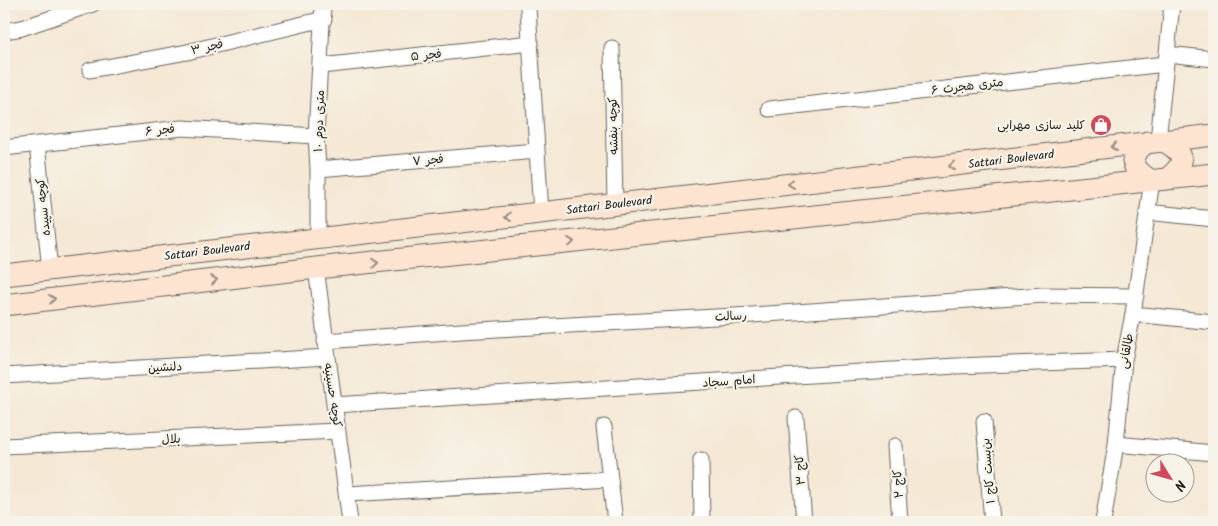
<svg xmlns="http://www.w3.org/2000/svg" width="1218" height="526" font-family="Kalam,'Playpen Sans Arabic',sans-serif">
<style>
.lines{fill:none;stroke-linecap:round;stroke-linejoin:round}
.minor-casing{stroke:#68635d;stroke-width:17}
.secondary-casing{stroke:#68635d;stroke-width:23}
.minor{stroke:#fff;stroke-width:15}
.secondary{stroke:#fde4d1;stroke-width:21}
.oneway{stroke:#988a80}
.labels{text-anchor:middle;stroke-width:4.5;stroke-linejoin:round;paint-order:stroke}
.street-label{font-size:12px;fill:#1c1c1c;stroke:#f7f3e8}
.poi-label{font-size:12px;fill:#1c1c1c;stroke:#f7f3e8;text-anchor:end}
</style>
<rect width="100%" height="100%" fill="#f7f3e8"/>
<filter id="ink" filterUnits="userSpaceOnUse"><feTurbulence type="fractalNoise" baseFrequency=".02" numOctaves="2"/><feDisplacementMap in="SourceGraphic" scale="10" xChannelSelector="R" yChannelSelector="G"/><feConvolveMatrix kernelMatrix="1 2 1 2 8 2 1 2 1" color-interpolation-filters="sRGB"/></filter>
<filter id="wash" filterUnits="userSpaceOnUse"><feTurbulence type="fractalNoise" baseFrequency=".0096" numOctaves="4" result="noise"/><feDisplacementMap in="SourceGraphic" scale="20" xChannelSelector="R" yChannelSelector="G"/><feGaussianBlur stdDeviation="1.12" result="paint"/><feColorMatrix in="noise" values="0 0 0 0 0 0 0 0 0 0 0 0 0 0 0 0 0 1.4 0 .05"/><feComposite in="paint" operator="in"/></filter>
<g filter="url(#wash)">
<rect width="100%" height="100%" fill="#f5e8d5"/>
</g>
<g filter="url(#ink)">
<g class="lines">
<g class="minor-casing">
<path id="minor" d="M528,8l13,205
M4,31l18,-3 71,-24
M612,48l3,157
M1167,54l47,5
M321,66l210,-23
M90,70l97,-18 137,-33
M769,109l396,-45
M1158,141l14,-137
M37,144l13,126
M4,148l178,-20 134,8
M318,169l219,-18
M1147,212l67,7
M318,238v-69l-2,-33 7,-132
M316,268l34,254
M1133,314l81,8
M325,341l136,-10 291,-16 291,-20 93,1
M4,376l323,-19
M334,405l622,-39 168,-6
M796,418l8,104
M984,421l8,101
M604,427l11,95
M1116,444l98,9
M4,446l334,-15
M895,446l5,76
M701,460l1,62
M347,494l263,-15
M1103,522l13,-78 8,-84 9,-46 19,-134"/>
</g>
<g class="secondary-casing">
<path id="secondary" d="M1161,140c23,11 28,22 7,38
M1147,142l-9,8 -5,11 3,9 14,10
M4,275l1210,-140
M4,305l294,-35 916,-96"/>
</g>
<use href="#minor" class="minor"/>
<use href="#secondary" class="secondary"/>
</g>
<defs><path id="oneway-chevron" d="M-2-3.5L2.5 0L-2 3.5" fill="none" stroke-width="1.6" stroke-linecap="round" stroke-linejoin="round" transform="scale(1.25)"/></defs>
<g class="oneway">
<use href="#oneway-chevron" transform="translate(1114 147) rotate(173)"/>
<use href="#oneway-chevron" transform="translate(952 166) rotate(173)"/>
<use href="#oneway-chevron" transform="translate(791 184) rotate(173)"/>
<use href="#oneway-chevron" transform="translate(508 217) rotate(173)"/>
<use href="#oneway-chevron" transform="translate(571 242) rotate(-6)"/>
<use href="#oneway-chevron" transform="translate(375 263) rotate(-6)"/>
<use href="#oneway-chevron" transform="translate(214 280) rotate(-7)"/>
<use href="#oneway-chevron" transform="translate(52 299) rotate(-7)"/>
</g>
</g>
<defs>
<g id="shop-disc" transform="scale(1.125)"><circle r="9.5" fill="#d1495b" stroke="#f7f3e8"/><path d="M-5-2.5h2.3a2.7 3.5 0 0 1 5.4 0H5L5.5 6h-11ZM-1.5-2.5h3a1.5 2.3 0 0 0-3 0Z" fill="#fff"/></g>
</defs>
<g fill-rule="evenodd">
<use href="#shop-disc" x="1101" y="125"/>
</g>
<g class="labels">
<g class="street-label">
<text transform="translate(207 47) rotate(-13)" y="4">فجر ۳</text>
<text transform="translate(426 55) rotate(-6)" y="4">فجر ۵</text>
<text transform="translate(967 86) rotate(-7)" y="4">۶ متری هجرت</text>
<text transform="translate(319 121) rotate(-88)" y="4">۱۰ متری دوم</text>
<text transform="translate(613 126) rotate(-91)" y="4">کوچه بنفشه</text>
<text transform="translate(160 130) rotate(-6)" y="4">فجر ۶</text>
<text transform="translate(1011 159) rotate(-7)" y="4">Sattari Boulevard</text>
<text transform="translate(428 160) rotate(-5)" y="4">فجر ۷</text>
<text transform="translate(609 205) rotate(-7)" y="4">Sattari Boulevard</text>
<text transform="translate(43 207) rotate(-96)" y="4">کوچه سپیده</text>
<text transform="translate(207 251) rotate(-7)" y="4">Sattari Boulevard</text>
<text transform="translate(731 316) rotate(-3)" y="4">رسالت</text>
<text transform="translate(1126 351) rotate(-80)" y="4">طالقانی</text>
<text transform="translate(165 367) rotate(-3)" y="4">دلنشین</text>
<text transform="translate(729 381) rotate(-4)" y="4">امام سجاد</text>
<text transform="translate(333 395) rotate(81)" y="4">کوچه حسینیه</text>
<text transform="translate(171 439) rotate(-3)" y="4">بلال</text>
<text transform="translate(800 470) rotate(-94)" y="4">کاج ۳</text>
<text transform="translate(988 471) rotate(-95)" y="4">بن‌بست کاج ۱</text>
<text transform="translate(898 484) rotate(-94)" y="4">کاج ۲</text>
</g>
<g class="poi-label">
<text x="1085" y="129">کلید سازی مهرابی</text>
</g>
</g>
<rect width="1218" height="526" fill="none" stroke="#f7f3e8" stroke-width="20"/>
<g transform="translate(1170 478) rotate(127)"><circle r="24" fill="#f7f3e8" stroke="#9f9d96"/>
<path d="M0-4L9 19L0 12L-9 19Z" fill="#d1495b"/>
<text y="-8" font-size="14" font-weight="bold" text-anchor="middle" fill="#1c1c1c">N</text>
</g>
</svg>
